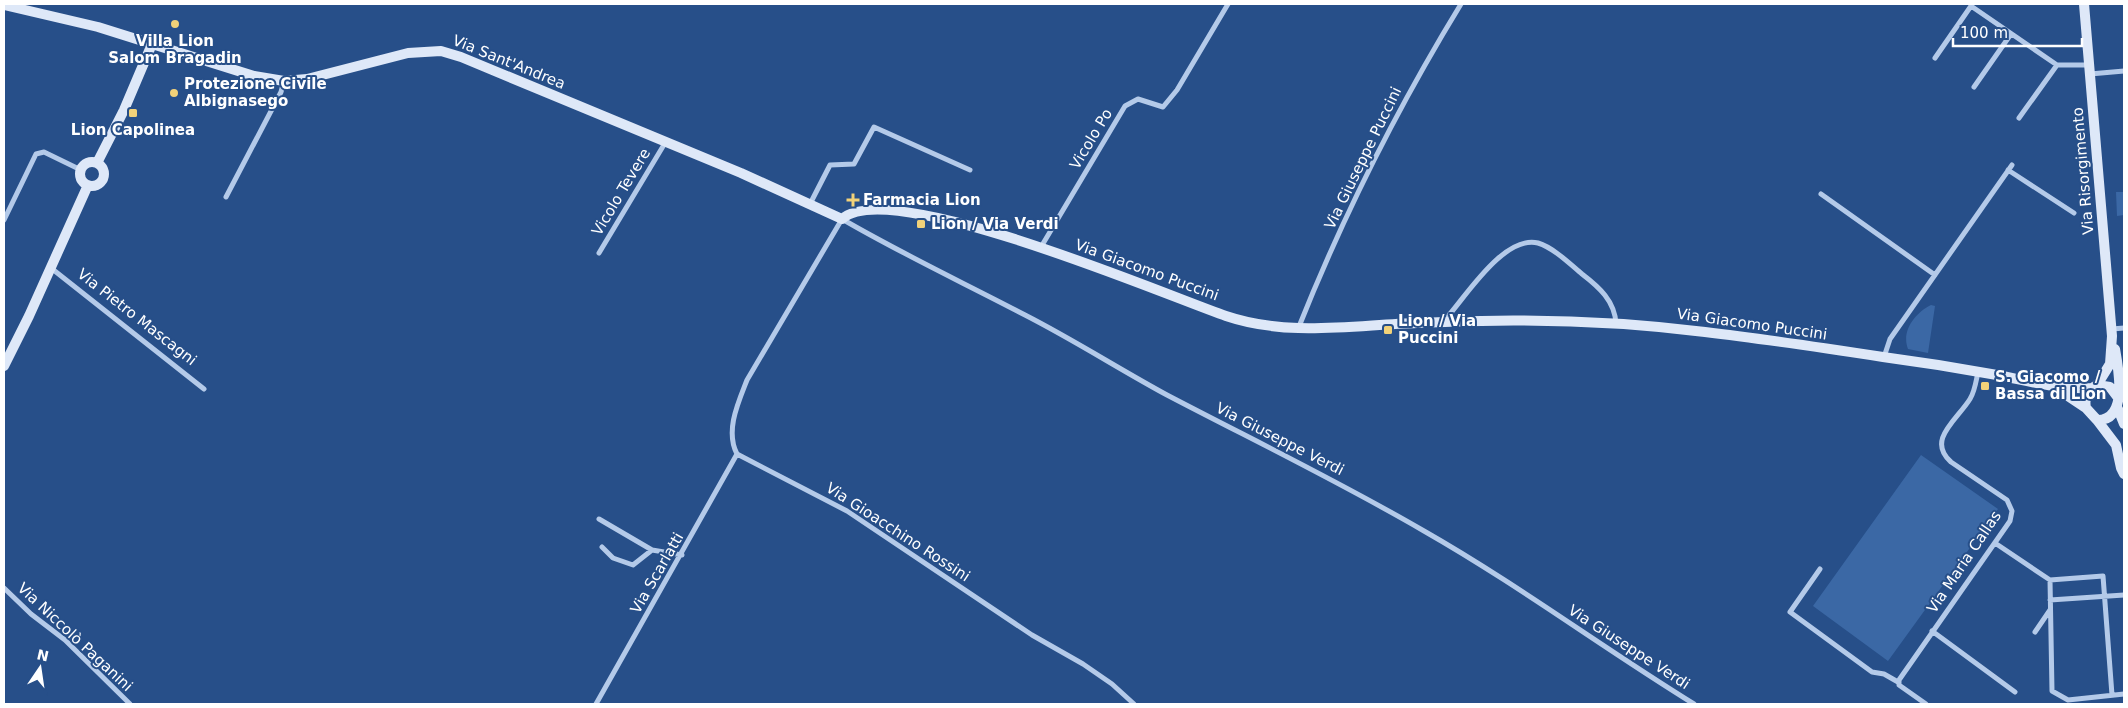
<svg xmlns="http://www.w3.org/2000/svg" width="2128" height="708" font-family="'DejaVu Sans',sans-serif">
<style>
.green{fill:#3b68a5}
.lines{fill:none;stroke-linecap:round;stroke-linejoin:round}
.street{stroke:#b4cae9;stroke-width:5}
.secondary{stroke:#dee8f8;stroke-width:10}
.poi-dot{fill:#f2d279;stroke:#274f89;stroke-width:2}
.labels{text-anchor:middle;stroke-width:4;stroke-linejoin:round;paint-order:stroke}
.poi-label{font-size:15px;font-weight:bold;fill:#fff;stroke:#274f89;text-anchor:start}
.street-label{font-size:15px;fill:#fff;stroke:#274f89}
</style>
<rect width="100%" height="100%" fill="#274f89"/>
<path class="green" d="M2116,192h8v23l-7,1z
M1931,305l4,1 -7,47 -20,-4c-7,-18 7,-36 23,-44z
M1921,455l77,54 -110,152 -75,-55z"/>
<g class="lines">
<path class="street" d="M1935,58l36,-52 86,59h32
M2090,74l34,-3
M1974,87l37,-53
M2019,118l38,-53
M2008,170l66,43
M1821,194l114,81
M226,197l55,-105 3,-11
M810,204l20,-39 24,-1 20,-37 96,43
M4,220l32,-66 8,-2 37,18
M1041,247l84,-141 13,-7 25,8 14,-17 51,-86
M599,253l66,-110
M51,268l153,121
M1447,321l2,-6c19,-22 56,-80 89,-72 16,5 32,21 44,31 17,13 33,27 34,50
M1298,329c45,-113 100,-222 163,-325
M2112,329l12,-1
M1884,357l6,-18 122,-174
M599,519l53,31 30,5
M1995,543l55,37 53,-4 9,119
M602,547l11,11 20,7 19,-15
M1820,569l-30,43 82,60 12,2 14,8
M2050,580l2,111 16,9 56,-6
M4,588l27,26 34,26 65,64
M2050,600l74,-5
M1932,631l83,61
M2035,632l15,-22
M596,704l141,-250
M1134,704l-22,-20 -29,-20 -51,-29 -185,-124 -110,-57c-12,-23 1,-51 10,-74l95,-161c60,35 122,64 183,96 49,25 94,54 142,80 86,45 173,87 257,136 93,53 179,117 270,173
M1926,704l-27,-19v-5l111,-159 2,-10 -5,-11 -56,-38c-25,-22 6,-42 19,-63 5,-8 6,-18 8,-27"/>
<path class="secondary" d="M2084,4l28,332 -2,28 -13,21
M4,5l94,22 156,49 30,5 23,-2 101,-26 33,-2 20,6 280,116 101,46c47,-43 323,76 384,97 62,21 127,9 191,7 96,-5 193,-3 288,9 60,7 119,16 178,25 38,5 76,11 114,18 32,6 62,15 95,13
M80 174a12 12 0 1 1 24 0a12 12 0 1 1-24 0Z
M97,163l27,-53 28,-66
M2115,349c4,22 13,72 -18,71l-11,-12c-2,-10 1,-18 11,-23l13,2 9,12
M4,366l25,-50 59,-131
M2056,388l30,20
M2118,409l6,15
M2097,420l19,25 5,23 3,6"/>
</g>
<g class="poi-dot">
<circle cx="175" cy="24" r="5"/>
<circle cx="174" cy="93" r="5"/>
<rect x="128" y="108" width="10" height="10" rx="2.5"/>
<path d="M850.5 192.5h5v5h5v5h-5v5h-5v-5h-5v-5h5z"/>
<rect x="916" y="219" width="10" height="10" rx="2.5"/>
<rect x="1383" y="325" width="10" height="10" rx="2.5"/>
<rect x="1980" y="381" width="10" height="10" rx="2.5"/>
</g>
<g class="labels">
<g class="poi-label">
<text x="175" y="46" text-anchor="middle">Villa Lion<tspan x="175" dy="17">Salom Bragadin</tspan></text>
<text x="184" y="89">Protezione Civile<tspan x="184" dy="17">Albignasego</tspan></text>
<text x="133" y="135" text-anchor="middle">Lion Capolinea</text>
<text x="863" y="205">Farmacia Lion</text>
<text x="931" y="229">Lion / Via Verdi</text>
<text x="1398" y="326">Lion / Via<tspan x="1398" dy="17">Puccini</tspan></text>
<text x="1995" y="382">S. Giacomo /<tspan x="1995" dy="17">Bassa di Lion</tspan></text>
</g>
<g class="street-label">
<text transform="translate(509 62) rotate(22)" y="5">Via Sant'Andrea</text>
<text transform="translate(1091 139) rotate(-59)" y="5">Vicolo Po</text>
<text transform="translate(1363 158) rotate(-64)" y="5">Via Giuseppe Puccini</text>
<text transform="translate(2083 171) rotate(-95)" y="5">Via Risorgimento</text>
<text transform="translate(621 192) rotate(-59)" y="5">Vicolo Tevere</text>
<text transform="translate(1147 270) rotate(20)" y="5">Via Giacomo Puccini</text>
<text transform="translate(137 317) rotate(38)" y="5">Via Pietro Mascagni</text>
<text transform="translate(1752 324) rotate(8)" y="5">Via Giacomo Puccini</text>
<text transform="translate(1280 439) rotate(27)" y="5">Via Giuseppe Verdi</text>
<text transform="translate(898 532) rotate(33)" y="5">Via Gioacchino Rossini</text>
<text transform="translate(1964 562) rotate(-56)" y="5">Via Maria Callas</text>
<text transform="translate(657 573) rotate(-60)" y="5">Via Scarlatti</text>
<text transform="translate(75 637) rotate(43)" y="5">Via Niccolò Paganini</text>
<text transform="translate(1629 647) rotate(33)" y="5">Via Giuseppe Verdi</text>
</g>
</g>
<rect width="2128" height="708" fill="none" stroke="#ffffff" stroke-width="10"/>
<g transform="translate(40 668) rotate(13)" stroke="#274f89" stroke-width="4" paint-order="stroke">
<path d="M0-4L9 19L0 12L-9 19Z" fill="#ffffff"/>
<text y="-8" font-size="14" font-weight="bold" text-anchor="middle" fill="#ffffff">N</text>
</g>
<path d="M1953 38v8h129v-8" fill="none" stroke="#ffffff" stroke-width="2.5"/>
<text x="1960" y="38" font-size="15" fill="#ffffff" stroke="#274f89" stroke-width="4" paint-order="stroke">100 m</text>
</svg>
